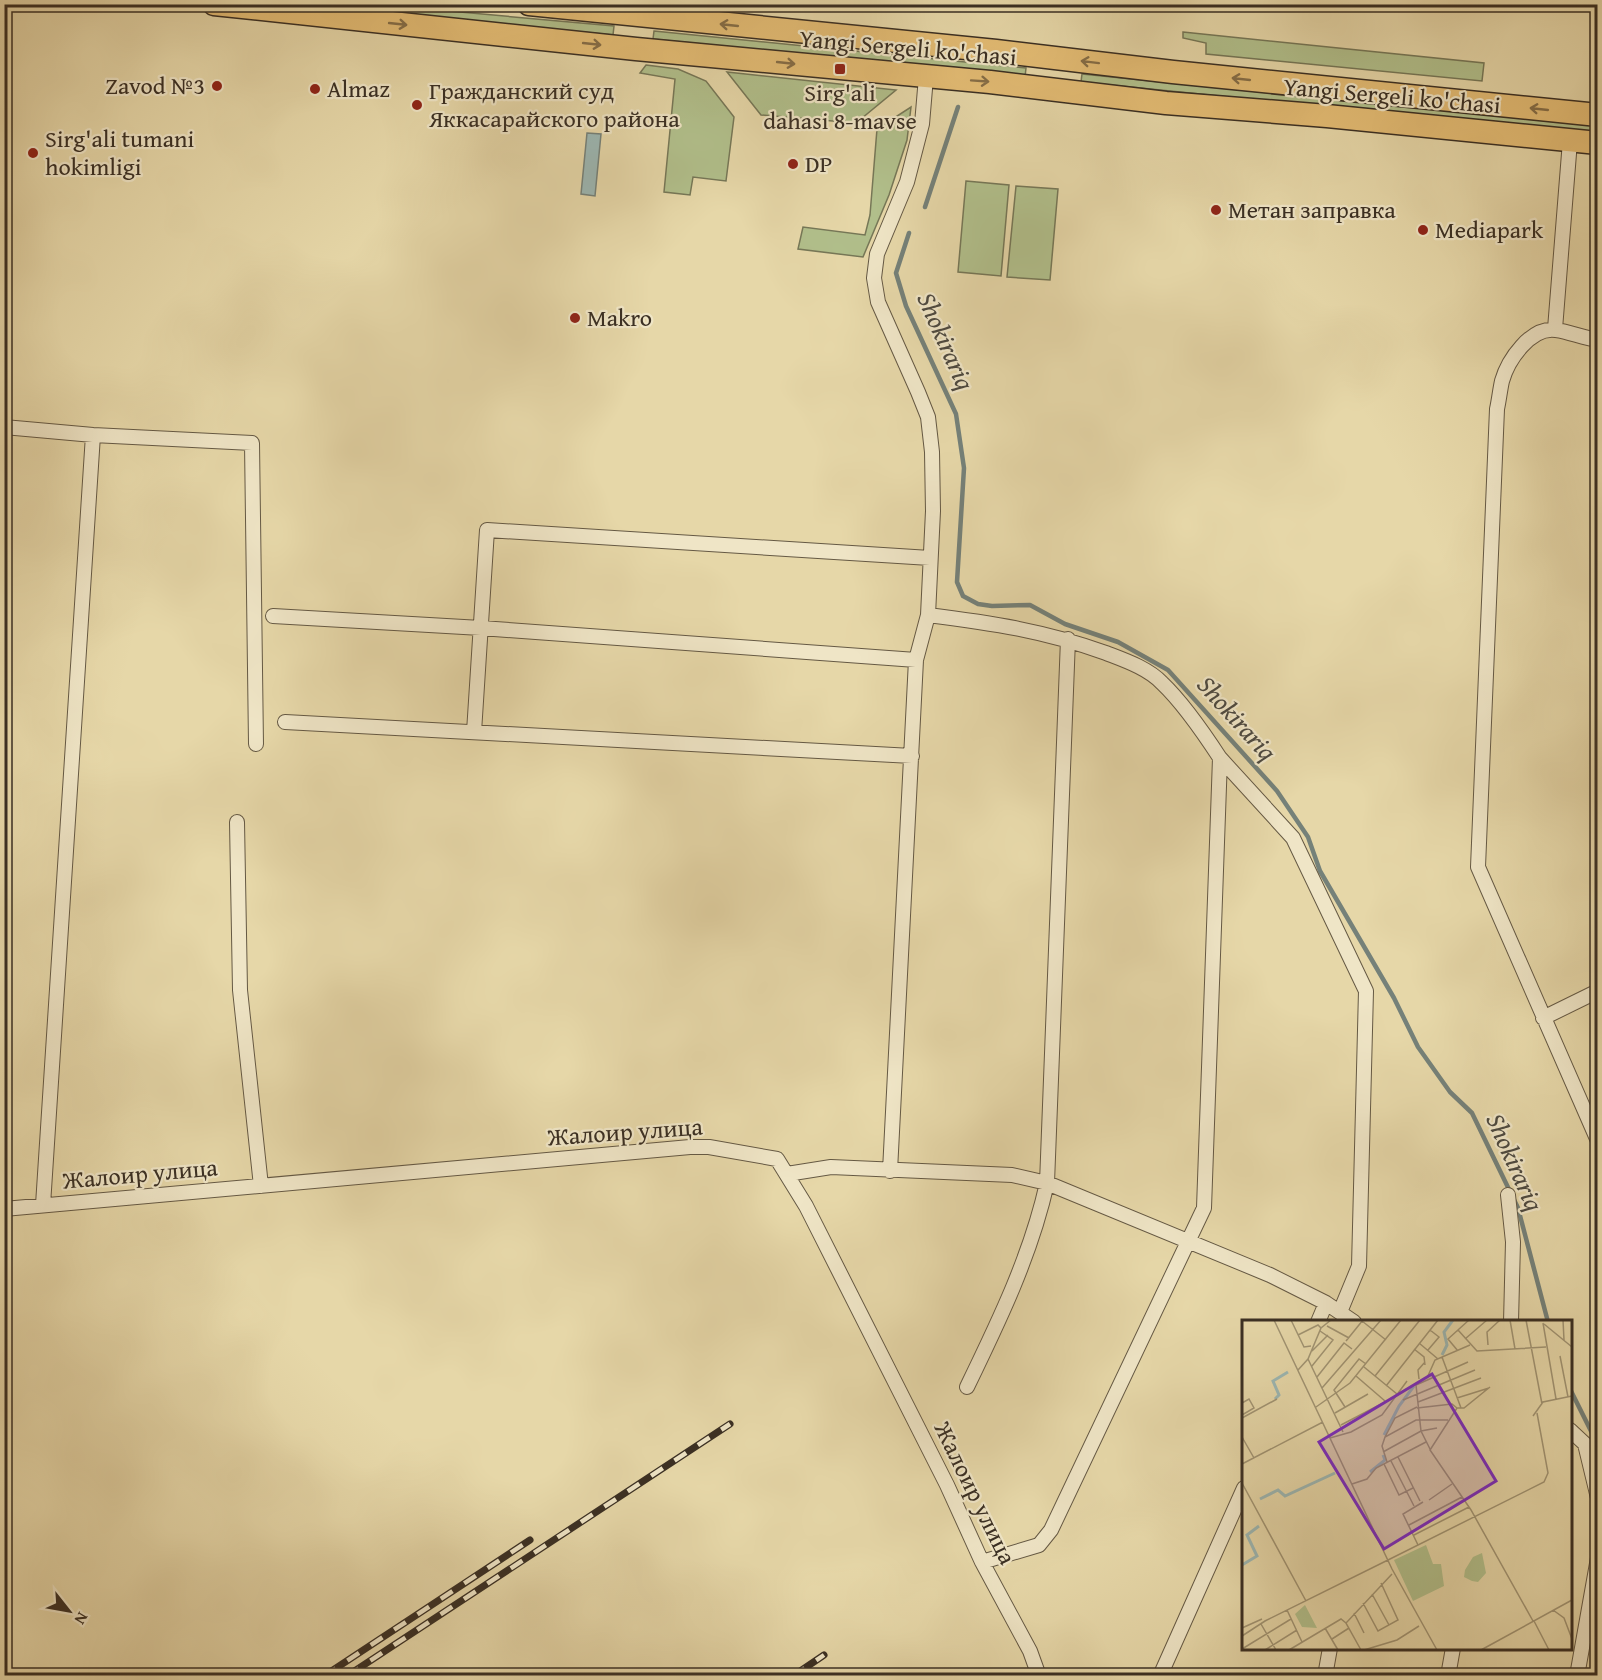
<svg xmlns="http://www.w3.org/2000/svg" width="1602" height="1680" font-family="'Gentium Book Plus',serif">
<style>
.green{fill:#b1bf8b;stroke:#767757;stroke-width:1.5}
.water{fill:#9cb7b3;stroke:#758179;stroke-width:1.5}
.lines{fill:none;stroke-linecap:round;stroke-linejoin:round}
.stream{stroke:#758179;stroke-width:4.5}
.street-casing{stroke:#655944;stroke-width:16}
.primary-casing{stroke:#3a2f23;stroke-width:25}
.street{stroke:#efe5c6;stroke-width:14}
.primary{stroke:#e3bc74;stroke-width:22}
.rail-casing{stroke:#3a2f23;stroke-width:7}
.rail{stroke:#efe5c6;stroke-width:4.5;stroke-dasharray:14;stroke-linecap:butt}
.oneway{stroke:#866e47}
.poi-dot{fill:#8f2418;stroke:#efe5c6;stroke-width:2}
.labels{text-anchor:middle;stroke-width:4.5;stroke-linejoin:round;paint-order:stroke}
.street-label{font-size:24px;fill:#3a2f23;stroke:#efe5c6}
.poi-label{font-size:24px;fill:#3a2f23;stroke:#efe5c6;text-anchor:start}
.water-label{font-size:26px;font-style:italic;fill:#4e4a40;stroke:#efe5c6}
.inset-river{fill:none;stroke:#9cb7b3;stroke-width:3}
.inset-road{fill:none;stroke:#a19473;stroke-width:1.5}
.view{fill:#7b2cbf;fill-opacity:0.15;stroke:#7b2cbf;stroke-width:3}
.inset-edge{fill:none;stroke:#3a2f23;stroke-width:3}
</style>
<rect width="100%" height="100%" fill="#e6d7a8"/>
<filter id="stains"><feTurbulence type="fractalNoise" baseFrequency=".00333" numOctaves="4"/><feColorMatrix values="0 0 0 0 .2 0 0 0 0 .09 0 0 0 0 .02 0 0 0 .5 -.17"/></filter>
<radialGradient id="worn" r=".72"><stop offset=".6" stop-color="#630" stop-opacity="0"/><stop offset="1" stop-color="#630" stop-opacity=".3"/></radialGradient>
<path class="green" d="M382,5l232,21 -1,9 -232,-23z
M654,31l372,37 -1,9 -372,-38z
M1183,32l301,31 -2,18 -276,-27v-11l-23,-5z
M646,65l32,4 28,12 28,36 -8,64 -33,-4 -3,18 -26,-3 11,-113 -35,-6z
M727,72l169,18 -40,33 -95,-8z
M1082,74l515,52v8l-516,-52z
M911,107l-4,33 -18,55 -26,62 -65,-8 5,-22 62,8 5,-20 7,-86z
M966,181l43,4 -8,91 -43,-4z
M1016,186l42,3 -8,91 -43,-3z"/>
<path class="water" d="M587,133l14,1 -6,62 -14,-2z"/>
<g class="lines">
<path class="stream" d="M925,207l33,-100
M909,233l-13,40 10,33 50,108 8,54 -7,114 6,14 15,8 14,2 38,-1 35,19 53,18 50,28 109,121 31,46 12,34 74,127 24,49 32,45 22,21 46,95 30,114
M1570,1389l28,56"/>
<g class="street-casing">
<path id="street" d="M1555,329l15,-188
M1598,340c-15,-2 -28,-8 -42,-10 -25,-4 -48,30 -54,51 -2,9 -3,19 -5,28l-19,458 120,274
M4,427l89,8 159,8 4,301
M928,615c64,8 117,16 178,38 18,7 42,15 56,30 20,19 43,52 58,75l-16,450 -153,322 -12,15 -57,17
M273,616l208,12 435,32
M285,722l627,34
M474,732l13,-202 443,28
M1220,758l73,80 73,153 -7,275 -19,46
M237,822l3,168 21,196
M1543,1018l55,-27
M890,1171l26,-511 12,-45 5,-104 -1,-59 -4,-35 -10,-25 -40,-90 -4,-24 3,-24 30,-72 15,-58 4,-47
M787,1174l44,-7 181,8 35,8 223,92 56,28 28,19
M1508,1195l5,47 -2,80
M43,1205l50,-770
M4,1209l686,-62h19l68,12 29,47 141,279 35,77 48,89 9,25
M1318,1322l8,-19
M967,1387c32,-66 64,-132 80,-204l21,-544
M1570,1430l15,14 13,54
M1160,1676l84,-188
M1325,1676l5,-28
M1448,1676l5,-28
M1577,1676l21,-118"/>
</g>
<g class="primary-casing">
<path id="primary" d="M214,4l422,45 354,33 176,21 161,13 271,27
M529,4l467,47 177,21 425,43"/>
</g>
<use href="#street" class="street"/>
<use href="#primary" class="primary"/>
<g class="rail-casing">
<path id="rail" d="M324,1676l206,-136
M347,1676l383,-252
M793,1676l31,-21
M841,1676l3,-2"/>
</g>
<use href="#rail" class="rail"/>
</g>
<defs><path id="oneway-shaft" d="M-6 0H5M1.5-3L5.5 0L1.5 3" fill="none" stroke-width="1.6" stroke-linecap="round" stroke-linejoin="round" transform="scale(1.5)"/></defs>
<g class="oneway">
<use href="#oneway-shaft" transform="translate(398 24) rotate(6)"/>
<use href="#oneway-shaft" transform="translate(729 25) rotate(-174)"/>
<use href="#oneway-shaft" transform="translate(592 44) rotate(6)"/>
<use href="#oneway-shaft" transform="translate(1090 62) rotate(-173)"/>
<use href="#oneway-shaft" transform="translate(786 63) rotate(6)"/>
<use href="#oneway-shaft" transform="translate(1241 79) rotate(-174)"/>
<use href="#oneway-shaft" transform="translate(980 81) rotate(4)"/>
<use href="#oneway-shaft" transform="translate(1539 109) rotate(-174)"/>
</g>
<g class="poi-dot">
<rect x="834" y="63" width="12" height="12" rx="3"/>
<circle cx="217" cy="86" r="6"/>
<circle cx="315" cy="89" r="6"/>
<circle cx="417" cy="105" r="6"/>
<circle cx="33" cy="153" r="6"/>
<circle cx="793" cy="164" r="6"/>
<circle cx="1216" cy="210" r="6"/>
<circle cx="1423" cy="230" r="6"/>
<circle cx="575" cy="318" r="6"/>
</g>
<g class="labels">
<g class="street-label">
<text transform="translate(908 48) rotate(5)" y="8">Yangi Sergeli ko'chasi</text>
<text transform="translate(1392 96) rotate(5)" y="8">Yangi Sergeli ko'chasi</text>
<text transform="translate(625 1132) rotate(-4)" y="8">Жалоир улица</text>
<text transform="translate(140 1174) rotate(-5)" y="8">Жалоир улица</text>
<text transform="translate(975 1493) rotate(64)" y="8">Жалоир улица</text>
</g>
<g class="poi-label">
<text x="205" y="94" text-anchor="end">Zavod №3</text>
<text x="327" y="97">Almaz</text>
<text x="429" y="99">Гражданский суд<tspan x="429" dy="28">Яккасарайского района</tspan></text>
<text x="840" y="101" text-anchor="middle">Sirg'ali<tspan x="840" dy="28">dahasi 8-mavse</tspan></text>
<text x="45" y="147">Sirg'ali tumani<tspan x="45" dy="28">hokimligi</tspan></text>
<text x="805" y="172">DP</text>
<text x="1228" y="218">Метан заправка</text>
<text x="1435" y="238">Mediapark</text>
<text x="587" y="326">Makro</text>
</g>
<g class="water-label">
<text transform="translate(946 341) rotate(66)" y="9">Shokirariq</text>
<text transform="translate(1237 718) rotate(48)" y="9">Shokirariq</text>
<text transform="translate(1515 1162) rotate(66)" y="9">Shokirariq</text>
</g>
</g>
<g transform="translate(1242 1320)">
<rect width="330" height="330" fill="#e6d7a8"/>
<path d="M184,225l7,19h8l3,22 -31,15 -19,-41zM240,233l4,20 -8,9 -6,-1 -8,-4 1,-7 8,-13zM63,285l12,23 -15,-1 -7,-13z" fill="#b1bf8b"/>
<path class="inset-river" d="M200,35l5,-10 -3,-13 9,-12M33,79l4,-4 -6,-14 15,-9M142,115l15,-29 15,-20M128,152l15,-12 -2,-5M18,179l18,-9 7,6 50,-23M0,245l15,-9 -10,-21 12,-9"/>
<path class="inset-road" d="M32,0l118,249 45,81M49,0l13,27 7,-1M268,0l5,29M284,0l16,84M321,0l1,20M120,1l24,19M301,3l13,76M302,4l28,23M85,6l22,12M216,10l19,21 69,-4M56,15l20,-10 3,3M223,19l22,-19M104,21l17,-21M177,23l19,16M246,25l-1,-13 13,-12M172,29l10,8 1,8M186,30l11,-13 -9,-7M70,31l16,-16M216,31l-10,-12 21,-19M318,36l8,41M200,37l19,51M66,39l35,73M70,46l21,-26 -13,-9M122,47l33,27M56,50l10,-11 13,-31 10,-8M114,56l29,25M133,56l45,-56M75,57l27,-34 8,6M185,58l8,-18 35,-15M177,59l-1,-9 7,-8M144,66l52,-66M248,67l-26,21h-7l-27,42 41,60 62,111M80,68l59,-68M215,78l32,-10M161,80l72,-30M176,82l63,-24M0,83l7,-4 5,9 -12,7M74,87l34,-24 51,-63M103,87l-11,-17 25,-31 7,5M175,88l35,-4 5,4M93,93l33,-19M291,96l10,-14 29,-6M0,98l35,-19M99,105l44,-23M0,117l12,21M143,117l10,-19 22,-11M88,118l21,-6 31,-17 25,-34M188,129l-9,-18 -5,-46 52,-23M141,132l38,-21 16,-3M156,137l22,44M149,141l23,45M145,142l-5,-16 3,-9 31,-17h32M0,144l81,-42M142,144l15,31 14,-7M0,163l64,118M110,164l15,-5 9,-11 50,-26M187,180l23,-16M167,205l53,-28M172,215l55,-28M176,225l-15,-31 20,-12M146,240l156,-78 4,-9 -11,-60M130,274l17,31M121,283l15,28 20,-11 -17,-37M45,290l15,32M311,290l11,8 8,21M112,293l10,20M292,301l15,29M19,304l15,26M0,308l20,-9M83,308l13,22M0,316l23,-15 123,-61M90,319l17,-11M0,329l49,-30M23,330l32,-20M47,330l52,-31 5,4M119,330l-15,-27 46,-49M122,330l33,-10 22,-14M239,330l91,-50"/>
<path class="view" d="M190,54l64,107 -112,68 -65,-107z"/>
<rect width="330" height="330" class="inset-edge"/>
</g>
<rect width="1602" height="1680" fill="none" stroke="#e6d7a8" stroke-width="24"/>
<rect x="6" y="6" width="1590" height="1668" fill="none" stroke="#3a2f23" stroke-width="3"/>
<rect x="12" y="12" width="1578" height="1656" fill="none" stroke="#3a2f23" stroke-width="1.5"/>
<g transform="translate(69 1611) rotate(121)" stroke="#efe5c6" stroke-width="4.5" paint-order="stroke">
<path d="M0-4.5L10 22L0 15L-10 22Z" fill="#3a2f23"/>
<text y="-9" font-size="16" font-weight="bold" text-anchor="middle" fill="#3a2f23">N</text>
</g>
<rect width="100%" height="100%" filter="url(#stains)"/>
<rect width="100%" height="100%" fill="url(#worn)"/>
</svg>
